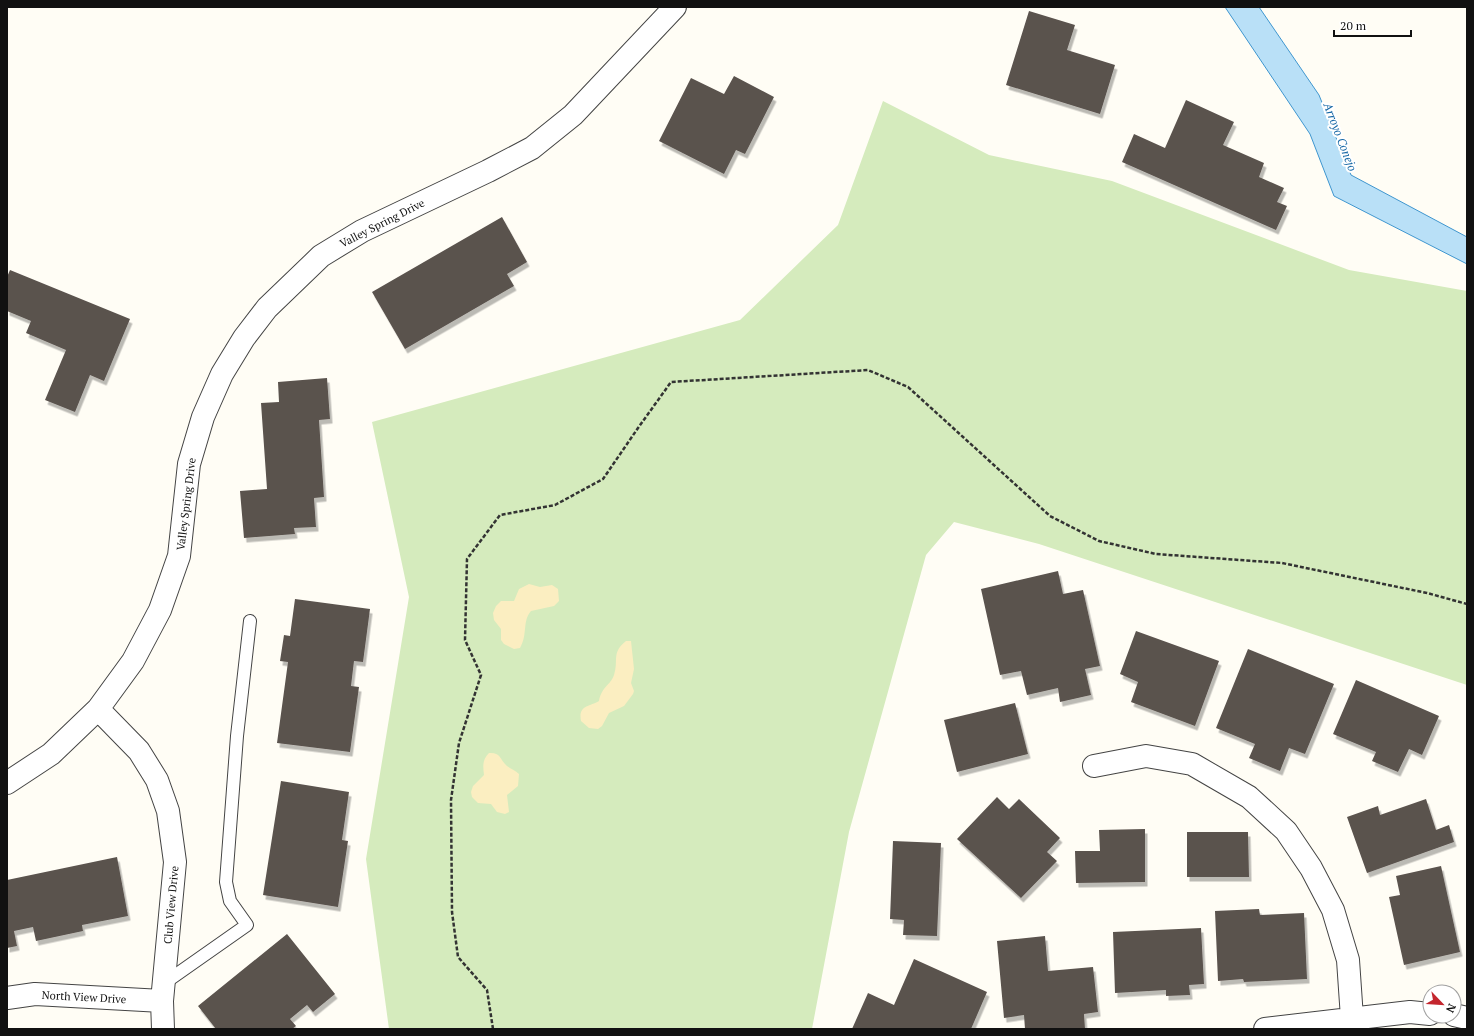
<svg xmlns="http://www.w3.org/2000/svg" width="1474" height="1036" font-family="'PT Serif',serif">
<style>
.green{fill:#d5ebbd}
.sand{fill:#fbeec1}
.water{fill:#b9e0f7;stroke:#3f96cf}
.building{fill:#5a524d;filter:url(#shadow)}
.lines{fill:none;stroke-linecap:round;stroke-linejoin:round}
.service-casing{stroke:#444;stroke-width:14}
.minor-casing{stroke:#444;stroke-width:24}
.path{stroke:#333;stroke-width:2.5;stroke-dasharray:4 2;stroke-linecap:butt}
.service{stroke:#fff;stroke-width:12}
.minor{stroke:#fff;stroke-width:22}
.labels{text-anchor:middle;stroke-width:4;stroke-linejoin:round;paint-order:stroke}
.street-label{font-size:11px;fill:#111;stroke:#fff}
.water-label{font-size:12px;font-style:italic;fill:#1768a6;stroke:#fff}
</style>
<defs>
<filter id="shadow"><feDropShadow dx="2.5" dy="4.5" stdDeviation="0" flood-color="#0004"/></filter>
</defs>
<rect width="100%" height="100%" fill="#fffdf5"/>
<path class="green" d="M883,101l106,54 123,26 237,89 118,21v394l-428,-141 -85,-22 -28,33 -77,277 -37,197h-423l-23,-170 43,-262 -37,-175 368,-102 98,-95z"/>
<path class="sand" d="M529,584l11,3 12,-2 6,4 1,12 -5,5 -23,5c-9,10 -3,24 -11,37l-6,1 -10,-5 -3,-4v-11l-7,-9 -1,-7 3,-7 5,-5h13l5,-12z
M626,641h5l3,28 -3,14 3,8 -1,3 -9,12 -15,7 -7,13 -4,3 -9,-1 -8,-7c-3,-16 8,-14 18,-20 3,-15 11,-15 15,-26 5,-15 -3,-22 12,-34z
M489,753c12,-1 11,7 18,13 4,3 8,4 12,8l-1,12 -11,9 2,17 -4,2 -8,-2 -6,-8 -13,-1 -6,-6 -1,-5 2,-6 11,-11c-1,-9 -2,-15 5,-22z"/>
<path class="water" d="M1225,7h34l60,88 32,80 116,62v27l-133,-68 -24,-62z"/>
<path class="building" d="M1029,11l46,14 -8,25 48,15 -15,49 -94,-29z
M734,76l40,21 -29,57 -9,-4 -12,24 -65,-33 32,-63 33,16z
M1186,100l48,22 -11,23 41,18 -5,14 25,11 -7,14 10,4 -11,24 -154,-68 12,-28 31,14z
M502,217l25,45 -20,12 7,12 -109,63 -33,-57z
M10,270l120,49 -26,62 -14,-6 -15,37 -30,-12 21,-50 -40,-17 5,-12 -24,-10v-34z
M327,378l3,41 -11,1 5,77 -10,1 2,29 -22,1 1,6 -51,4 -4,-47 27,-2 -6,-86 18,-1 -1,-20z
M1058,571l5,23 20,-4 17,76 -15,3 6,26 -31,7 -2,-14 -31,7 -6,-24 -21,4 -19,-86z
M295,599l75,10 -7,53 -9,-1 -3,25 8,1 -9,65 -73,-9 11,-81 -8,-1 4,-26 6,1z
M1136,631l83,30 -24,65 -64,-24 7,-20 -18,-8z
M1248,649l86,35 -29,70 -16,-6 -9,23 -31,-13 6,-14 -39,-16z
M1356,680l83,36 -17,39 -13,-6 -11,23 -26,-11 4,-9 -43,-18z
M1015,703l13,51 -71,18 -13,-52z
M281,781l68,11 -7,48 6,1 -10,66 -75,-12z
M997,797l12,12 10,-10 41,39 -13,14 10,9 -36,37 -64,-59z
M1426,799l10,31 13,-5 5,17 -87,31 -20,-56 31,-11 2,9z
M1145,829v53l-69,1 -1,-32h25l-1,-21z
M1187,832h61l1,45h-62z
M893,841l48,2 -4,93 -34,-1 1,-15 -14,-1z
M117,857l11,59 -46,9 1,6 -47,10 -3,-14 -19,4 3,15 -10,2v-68z
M1441,866l19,86 -56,13 -15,-68 11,-2 -4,-19z
M1259,909l1,6 44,-2 3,66 -63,3 -1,-3 -25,2 -3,-70z
M1201,928l3,56 -15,1 1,10 -24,1v-6l-51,3 -2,-61z
M287,934l48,60 -22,18 -6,-7 -17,14 6,7 -4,3h-76l-18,-23z
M1045,936l3,35 45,-4 5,45 -14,2 1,15h-60l-1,-14 -20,3 -7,-77z
M914,959l73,33 -16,37h-119l16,-36 26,12z"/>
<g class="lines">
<g class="service-casing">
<path id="service" d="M163,984l84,-59 -17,-24 -4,-19 11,-146 13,-115"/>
</g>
<g class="minor-casing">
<path id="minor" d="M98,709l41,42 18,29 11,31 7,51 -13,139 1,28
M1094,766l52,-10 46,8 57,33 37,34 25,37 22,42 15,50 4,58
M7,783l44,-29 47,-45 35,-48 27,-51 19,-54 10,-92 14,-47 19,-43 22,-36 23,-30 54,-52 41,-25 126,-60 44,-23 41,-33 102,-108
M7,998l28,-4 127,7
M1454,1015l13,3
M1265,1029l145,-17 20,2"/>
</g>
<path class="path" d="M493,1029l-6,-39 -29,-33 -6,-45 -1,-112 8,-57 22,-68 -16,-35 2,-81 33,-44 55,-10 48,-26 35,-51 33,-46 197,-12 40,17 142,129 49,25 57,13 126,9 145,30 40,11"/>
<use href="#service" class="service"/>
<use href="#minor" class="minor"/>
</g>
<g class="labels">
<g class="street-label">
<text transform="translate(382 223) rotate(-27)" y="4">Valley Spring Drive</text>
<text transform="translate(186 504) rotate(-83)" y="4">Valley Spring Drive</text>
<text transform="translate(171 905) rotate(-85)" y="4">Club View Drive</text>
<text transform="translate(84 997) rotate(3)" y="4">North View Drive</text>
</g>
<g class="water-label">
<text transform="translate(1340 137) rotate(69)" y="4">Arroyo Conejo</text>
</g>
</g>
<rect width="1474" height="1036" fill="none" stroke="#111111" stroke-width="16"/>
<g transform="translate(1442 1004) rotate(115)"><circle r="19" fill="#ffffff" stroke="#a0a0a0"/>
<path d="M0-3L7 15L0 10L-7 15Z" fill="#c4262e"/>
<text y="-6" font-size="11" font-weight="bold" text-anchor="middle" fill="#111111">N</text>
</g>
<path d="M1334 30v6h77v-6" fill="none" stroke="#111111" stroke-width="2"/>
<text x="1340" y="30" font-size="12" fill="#111111" stroke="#ffffff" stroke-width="3" paint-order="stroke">20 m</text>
</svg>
